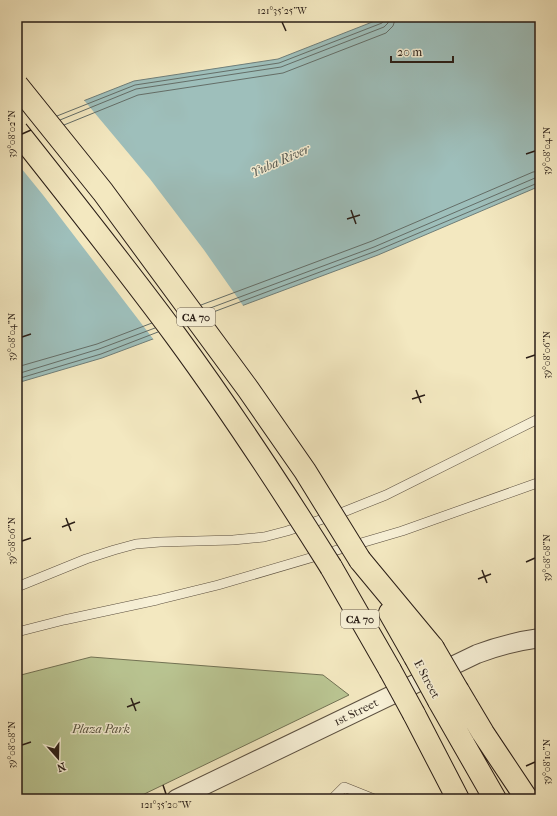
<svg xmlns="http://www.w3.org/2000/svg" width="557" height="816" font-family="'IM FELL French Canon',serif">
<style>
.green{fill:#bac693;stroke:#727254}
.water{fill:#9ebfbb;stroke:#6f7e79}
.pier{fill:#f3e8c0}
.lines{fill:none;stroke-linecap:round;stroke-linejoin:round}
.shore{stroke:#646e68;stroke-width:1}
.lane-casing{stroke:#5c5040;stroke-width:10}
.street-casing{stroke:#5c5040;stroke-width:20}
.highway-casing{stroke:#291d16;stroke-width:24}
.lane{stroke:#f7f0d6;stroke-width:9}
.street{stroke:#f7f0d6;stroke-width:18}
.highway{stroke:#f3e8c0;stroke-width:22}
.highway-bridge-casing{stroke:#291d16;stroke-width:24;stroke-linecap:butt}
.highway-bridge{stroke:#f3e8c0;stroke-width:22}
.ticks{fill:none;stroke:#291d16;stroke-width:1.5}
.labels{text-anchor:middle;stroke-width:3;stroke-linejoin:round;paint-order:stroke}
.shield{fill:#f7f0d6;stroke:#675c50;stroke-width:1}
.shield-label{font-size:11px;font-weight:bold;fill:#291d16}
.street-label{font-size:12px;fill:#291d16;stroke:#f7f0d6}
.park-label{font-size:12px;font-style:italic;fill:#54503c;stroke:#f7f0d6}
.water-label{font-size:13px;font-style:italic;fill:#525650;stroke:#f7f0d6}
.neatline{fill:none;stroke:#291d16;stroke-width:1.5}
.ticks-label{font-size:10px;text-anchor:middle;fill:#291d16}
</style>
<rect width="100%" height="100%" fill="#f3e8c0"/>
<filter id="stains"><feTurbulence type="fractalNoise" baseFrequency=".005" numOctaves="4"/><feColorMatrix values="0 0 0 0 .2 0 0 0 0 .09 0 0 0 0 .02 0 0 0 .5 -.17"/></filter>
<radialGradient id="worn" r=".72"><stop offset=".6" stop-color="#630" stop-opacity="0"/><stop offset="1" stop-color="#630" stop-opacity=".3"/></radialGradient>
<path class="green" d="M91,657l232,18 26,20 -215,104h-117v-123z"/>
<path class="water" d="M385,17h155v169l-162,69 -276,103 -85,25v-256l117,-46 144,-22z"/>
<path class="pier" d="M83,99l67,80 54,71 40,57 -90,33 -111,-145 -26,-32v-38z"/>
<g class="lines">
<path class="shore" d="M57,116l78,-31 144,-22 103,-40 2,-3 1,-3
M60,120l76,-31 145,-22 103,-40 4,-4 2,-6
M64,125l74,-30 145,-22 103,-40 7,-7 3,-9
M201,305l171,-64 161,-69 7,-1
M205,310l169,-63 161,-69 5,-1
M208,314l168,-63 164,-69
M17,367l80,-23 55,-21
M17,374l82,-25 56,-21
M17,379l84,-25 57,-22"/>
<g class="lane-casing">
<path id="lane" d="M17,587l69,-28 28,-9 22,-6 24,-2 73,-2 31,-3 23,-6 54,-18 45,-18 154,-77
M17,632l47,-12 93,-20 61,-15 184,-54 138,-49
M332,799l12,-12 30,12"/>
</g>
<g class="street-casing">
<path id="street" d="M176,799l301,-145c21,-8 41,-13 63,-16"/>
</g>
<g class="highway-casing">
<path id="highway" d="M360,560l73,88
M331,567l59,103
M390,613l25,44
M458,691l25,42 44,66
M439,701l56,98
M414,714l44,85"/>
</g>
<use href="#lane" class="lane"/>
<use href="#street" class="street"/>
<use href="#highway" class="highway"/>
<g class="highway-bridge-casing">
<path id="highway-bridge" d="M17,85l86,107 145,197 57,82 55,89
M17,131c54,68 108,136 159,205 55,75 106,153 155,231
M433,648l25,43
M415,657l24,44
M390,670l24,44"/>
</g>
<use href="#highway-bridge" class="highway-bridge"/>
</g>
<path class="ticks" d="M282,22l4,9M22,134l9,-4M526,154l9,-3M351,210l5,14M347,219l13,-4M22,337l9,-3M526,358l9,-3M416,390l5,13M412,399l13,-4M66,518l5,13M62,527l13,-5M22,541l9,-3M526,562l9,-4M482,570l5,13M478,579l13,-5M131,698l5,13M127,707l13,-5M22,745l9,-3M526,766l9,-4M163,785l3,9"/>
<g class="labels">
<g class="shield">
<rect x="177" y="308" width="38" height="18" rx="3"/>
<rect x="341" y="610" width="38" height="18" rx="3"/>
</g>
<g class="shield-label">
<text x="196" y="321">CA 70</text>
<text x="360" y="623">CA 70</text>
</g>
<g class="street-label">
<text transform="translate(427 679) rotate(62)" y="4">E Street</text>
<text transform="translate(356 712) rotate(-26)" y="4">1st Street</text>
</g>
<g class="park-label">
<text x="101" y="733">Plaza Park</text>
</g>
<g class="water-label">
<text transform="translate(280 160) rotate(-24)" y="5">Yuba River</text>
</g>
</g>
<rect width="557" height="816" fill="none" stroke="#f3e8c0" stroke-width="44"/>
<g transform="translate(58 758) rotate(160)" stroke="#f7f0d6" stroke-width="3" paint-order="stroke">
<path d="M0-3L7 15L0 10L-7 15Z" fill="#291d16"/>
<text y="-6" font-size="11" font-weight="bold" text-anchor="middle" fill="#291d16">N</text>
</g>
<path d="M391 56v6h62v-6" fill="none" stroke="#291d16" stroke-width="2"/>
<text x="397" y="56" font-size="12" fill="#291d16" stroke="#f7f0d6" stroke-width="3" paint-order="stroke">20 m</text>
<rect x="22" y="22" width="513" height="772" class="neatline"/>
<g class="ticks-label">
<text x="282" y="14">121°35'25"W</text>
<text transform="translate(11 134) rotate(-90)" y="4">39°08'02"N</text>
<text transform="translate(546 151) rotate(-90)" y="4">39°08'04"N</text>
<text transform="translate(11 337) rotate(-90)" y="4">39°08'04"N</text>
<text transform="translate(546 355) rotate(-90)" y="4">39°08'06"N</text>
<text transform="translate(11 541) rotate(-90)" y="4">39°08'06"N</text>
<text transform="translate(546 558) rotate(-90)" y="4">39°08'08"N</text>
<text transform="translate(11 745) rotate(-90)" y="4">39°08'08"N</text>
<text transform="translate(546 762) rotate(-90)" y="4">39°08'10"N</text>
<text x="166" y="808">121°35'20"W</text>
</g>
<rect width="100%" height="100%" filter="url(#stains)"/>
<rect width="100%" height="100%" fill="url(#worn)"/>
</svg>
